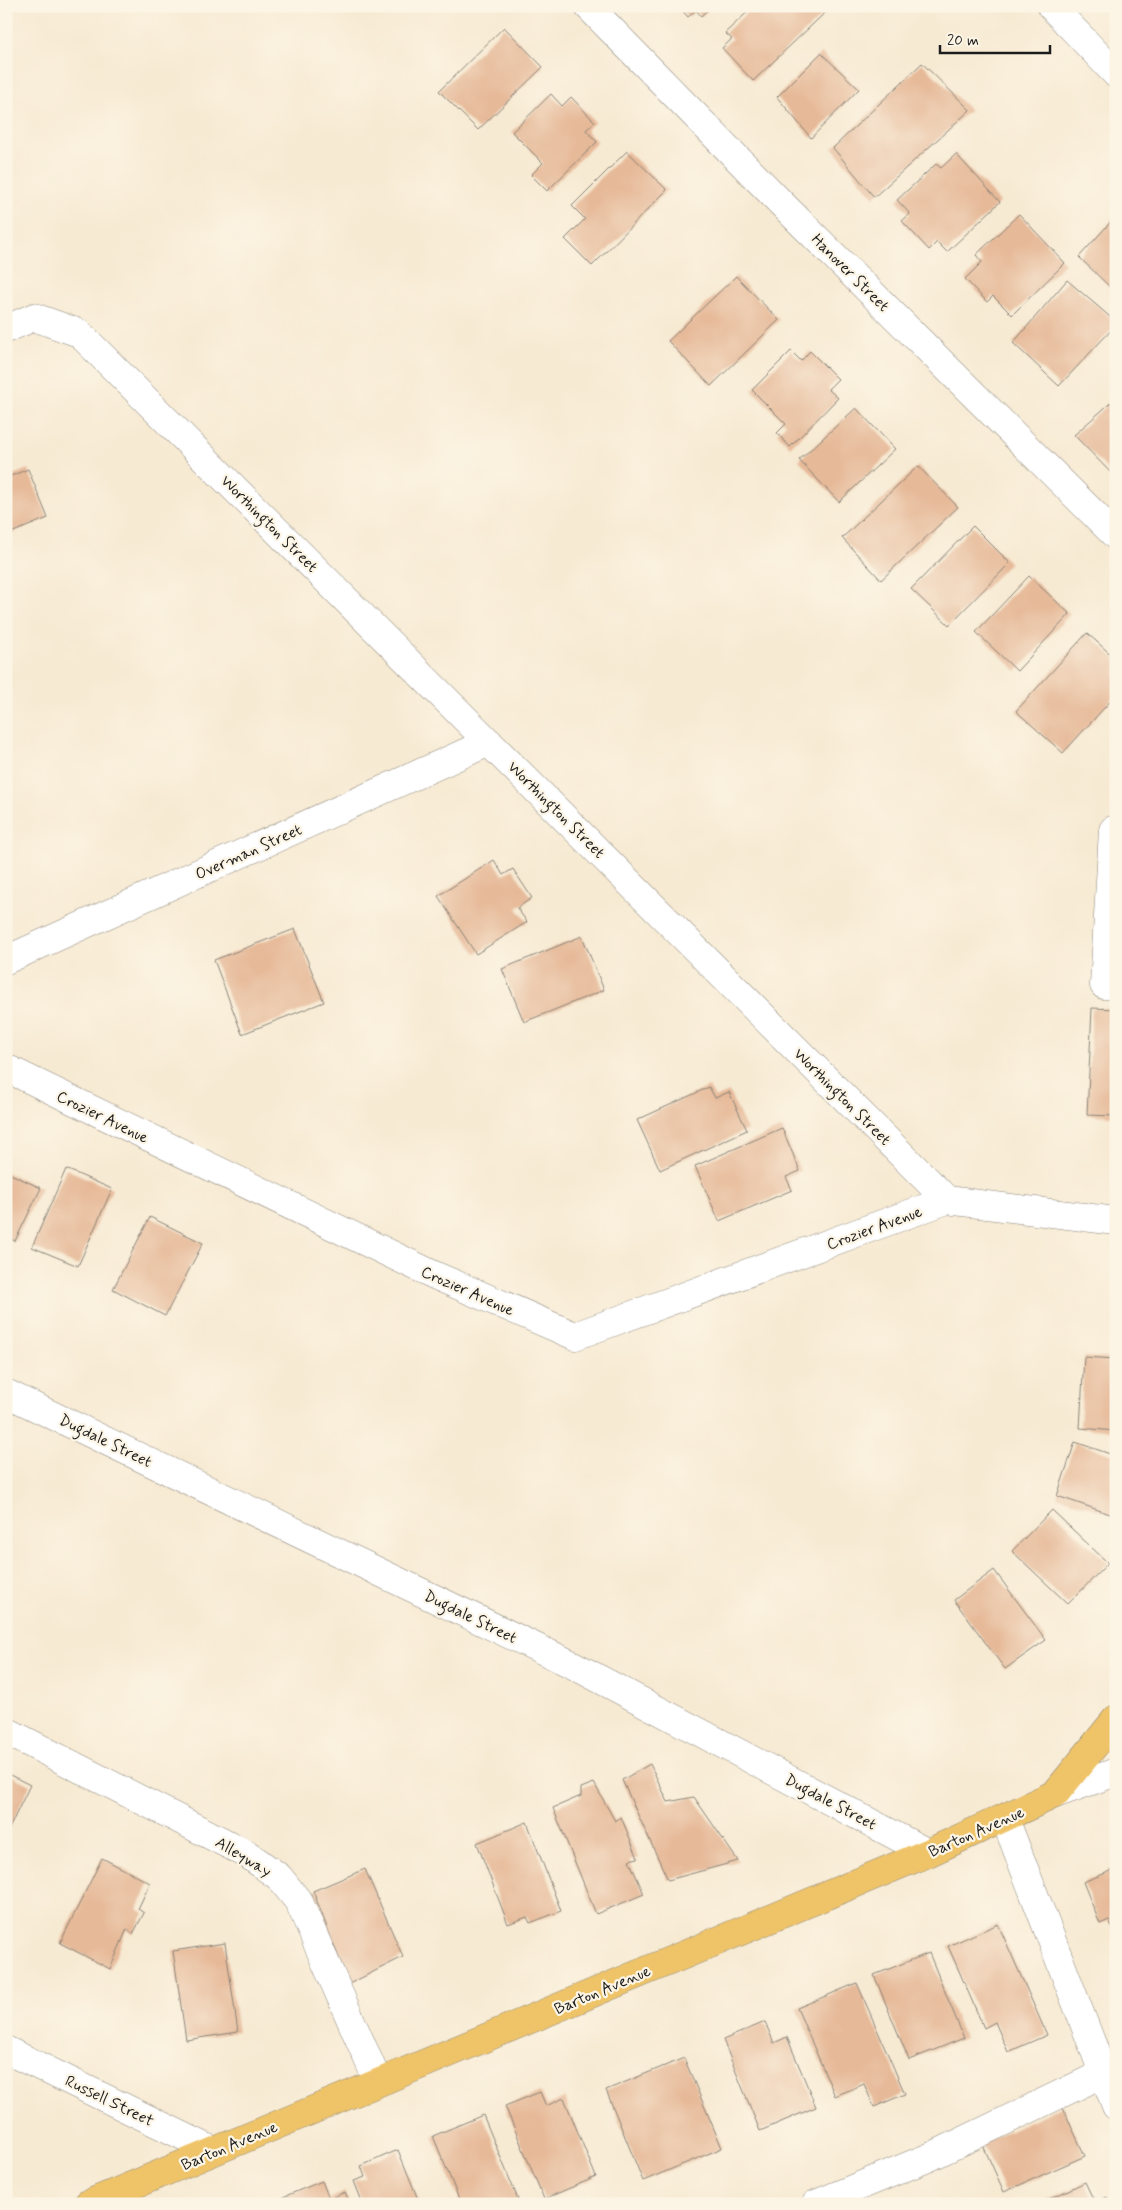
<svg xmlns="http://www.w3.org/2000/svg" width="1122" height="2210" font-family="Mynerve,sans-serif">
<style>
.building{fill:#e6b998}
.lines{fill:none;stroke-linecap:round;stroke-linejoin:round}
.minor-casing{stroke:#8a8378;stroke-width:29}
.major-casing{stroke:#8a8378;stroke-width:29}
.minor{stroke:#fff;stroke-width:28}
.major{stroke:#efc469;stroke-width:28}
.labels{text-anchor:middle;stroke-width:4.5;stroke-linejoin:round;paint-order:stroke}
.street-label{font-size:16px;fill:#1c1c1c;stroke:#fcf5e5}
</style>
<rect width="100%" height="100%" fill="#fcf5e5"/>
<filter id="ink" filterUnits="userSpaceOnUse"><feTurbulence type="fractalNoise" baseFrequency=".02" numOctaves="2"/><feDisplacementMap in="SourceGraphic" scale="10" xChannelSelector="R" yChannelSelector="G"/><feConvolveMatrix kernelMatrix="1 2 1 2 8 2 1 2 1" color-interpolation-filters="sRGB"/></filter>
<filter id="wash" filterUnits="userSpaceOnUse"><feTurbulence type="fractalNoise" baseFrequency=".0096" numOctaves="4" result="noise"/><feDisplacementMap in="SourceGraphic" scale="20" xChannelSelector="R" yChannelSelector="G"/><feGaussianBlur stdDeviation="1.12" result="paint"/><feColorMatrix in="noise" values="0 0 0 0 0 0 0 0 0 0 0 0 0 0 0 0 0 1.4 0 .05"/><feComposite in="paint" operator="in"/></filter>
<g filter="url(#wash)">
<rect width="100%" height="100%" fill="#f7ead3"/>
<g id="blocks">
<path class="building" d="M678,6h34l-11,10 -5,-6 -8,7z
M754,6h78l-79,75 -31,-33 10,-9 -7,-6z
M504,27l39,40 -65,63 -39,-39z
M821,53l38,36 -48,49 -34,-41z
M922,63l48,47 -96,87 -41,-49z
M551,94l11,12 9,-9 24,25 -9,8 11,12 -50,49 -16,-16 12,-12 -31,-31z
M627,151l40,39 -75,76 -27,-27 20,-20 -13,-13z
M956,154l44,48 -53,50 -10,-10 -8,8 -27,-29 8,-7 -13,-14 39,-36 5,4z
M1019,214l46,49 -53,52 -19,-19 -6,6 -22,-23 17,-17 -6,-7z
M1116,216v77l-37,-36z
M736,276l43,44 -68,66 -43,-45z
M1067,280l49,42v3l-57,61 -46,-43z
M791,351l10,10 9,-10 28,28 -10,10 10,9 -48,49 -13,-14 9,-9 -34,-34z
M1116,398v80l-42,-43z
M856,408l39,41 -56,53 -40,-42z
M918,466l40,41 -77,73 -39,-42z
M28,469l20,49 -42,17v-57z
M973,526l37,37 -61,62 -38,-36z
M1029,576l41,38 -53,57 -41,-39z
M1087,633l29,26v36l-53,58 -47,-42z
M494,860l9,15 10,-6 19,29 -15,10 10,14 -51,32 -38,-58z
M295,929l29,73 -82,32 -28,-74z
M582,936l22,54 -80,32 -22,-53z
M1092,1008l24,1v107l-29,-1z
M709,1087l6,11 14,-6 18,38 -87,40 -23,-50z
M782,1128l18,43 -14,6 6,13 -73,31 -24,-55z
M66,1169l46,20 -34,77 -46,-19z
M6,1172l35,16 -26,53 -9,-4z
M150,1217l53,26 -38,73 -52,-27z
M1084,1357l32,2v72l-36,-3z
M1075,1442l41,14v60l-59,-20z
M1052,1510l56,53 -40,41 -56,-53z
M994,1570l52,70 -41,29 -51,-69z
M650,1764l18,38 26,-5 44,64 -70,19 -46,-100z
M6,1773l24,12 -24,50z
M594,1783l21,38 6,-4 17,41 -9,2 15,34 -48,20 -43,-106 28,-12v-8z
M527,1822l34,89 -31,12 -3,-6 -19,7 -31,-81z
M102,1858l48,25 -12,26 6,4 -11,21 -6,-5 -17,40 -50,-26z
M365,1869l38,88 -54,27 -36,-93z
M1116,1869v67l-7,-16 -9,4 -17,-42z
M998,1924l49,111 -39,17 -13,-30 -11,6 -36,-82z
M225,1943l13,89 -52,8 -13,-89z
M929,1953l35,85 -55,22 -35,-85z
M857,1983l48,111 -31,13 -10,-23 -29,12 -38,-88z
M765,2022l9,21 13,-6 29,70 -56,24 -37,-91z
M684,2058l38,90 -79,33 -37,-91z
M540,2092l6,14 18,-8 32,79 -52,22 -39,-93z
M1062,2106l23,50 -81,36 -22,-49z
M483,2115l37,89h-59l-28,-68z
M398,2150l22,54h-57l-9,-23 11,-4 -4,-11z
M322,2181l7,18 16,-7 5,12h-65l-2,-7z
M1085,2182l10,21 12,-6 3,7h-71z"/>
</g>
</g>
<g filter="url(#ink)">
<use href="#blocks" fill-opacity="0" stroke="#8a8378" stroke-width="1"/>
<g class="lines">
<g class="minor-casing">
<path id="minor" d="M588,6l192,196 336,334
M1051,6l65,68
M6,329l28,-12 45,16 868,867 169,21
M1116,829l-3,1 -9,155h12
M6,960l483,-218
M6,1068l428,207 141,61 372,-136
M6,1393l567,272 355,188
M6,1731l241,123 32,23 20,25 79,180
M1055,1794l61,-22
M1005,1819l111,287
M6,2050l208,101
M816,2204l114,-47 174,-84"/>
</g>
<g class="major-casing">
<path id="major" d="M88,2204l840,-351 127,-59 61,-75"/>
</g>
<use href="#minor" class="minor"/>
<use href="#major" class="major"/>
</g>
</g>
<g class="labels">
<g class="street-label">
<text transform="translate(851 272) rotate(45)" y="6">Hanover Street</text>
<text transform="translate(270 523) rotate(45)" y="6">Worthington Street</text>
<text transform="translate(557 809) rotate(45)" y="6">Worthington Street</text>
<text transform="translate(248 851) rotate(-24)" y="6">Overman Street</text>
<text transform="translate(843 1096) rotate(45)" y="6">Worthington Street</text>
<text transform="translate(103 1116) rotate(26)" y="6">Crozier Avenue</text>
<text transform="translate(874 1227) rotate(-20)" y="6">Crozier Avenue</text>
<text transform="translate(468 1290) rotate(24)" y="6">Crozier Avenue</text>
<text transform="translate(106 1440) rotate(26)" y="6">Dugdale Street</text>
<text transform="translate(471 1616) rotate(26)" y="6">Dugdale Street</text>
<text transform="translate(831 1801) rotate(28)" y="6">Dugdale Street</text>
<text transform="translate(976 1831) rotate(-24)" y="6">Barton Avenue</text>
<text transform="translate(244 1856) rotate(31)" y="6">Alleyway</text>
<text transform="translate(602 1989) rotate(-23)" y="6">Barton Avenue</text>
<text transform="translate(110 2100) rotate(26)" y="6">Russell Street</text>
<text transform="translate(229 2145) rotate(-23)" y="6">Barton Avenue</text>
</g>
</g>
<rect width="1122" height="2210" fill="none" stroke="#fcf5e5" stroke-width="25"/>
<path d="M940 45v8h110v-8" fill="none" stroke="#1c1c1c" stroke-width="2.5"/>
<text x="947" y="45" font-size="15" fill="#1c1c1c" stroke="#fcf5e5" stroke-width="4" paint-order="stroke">20 m</text>
</svg>
